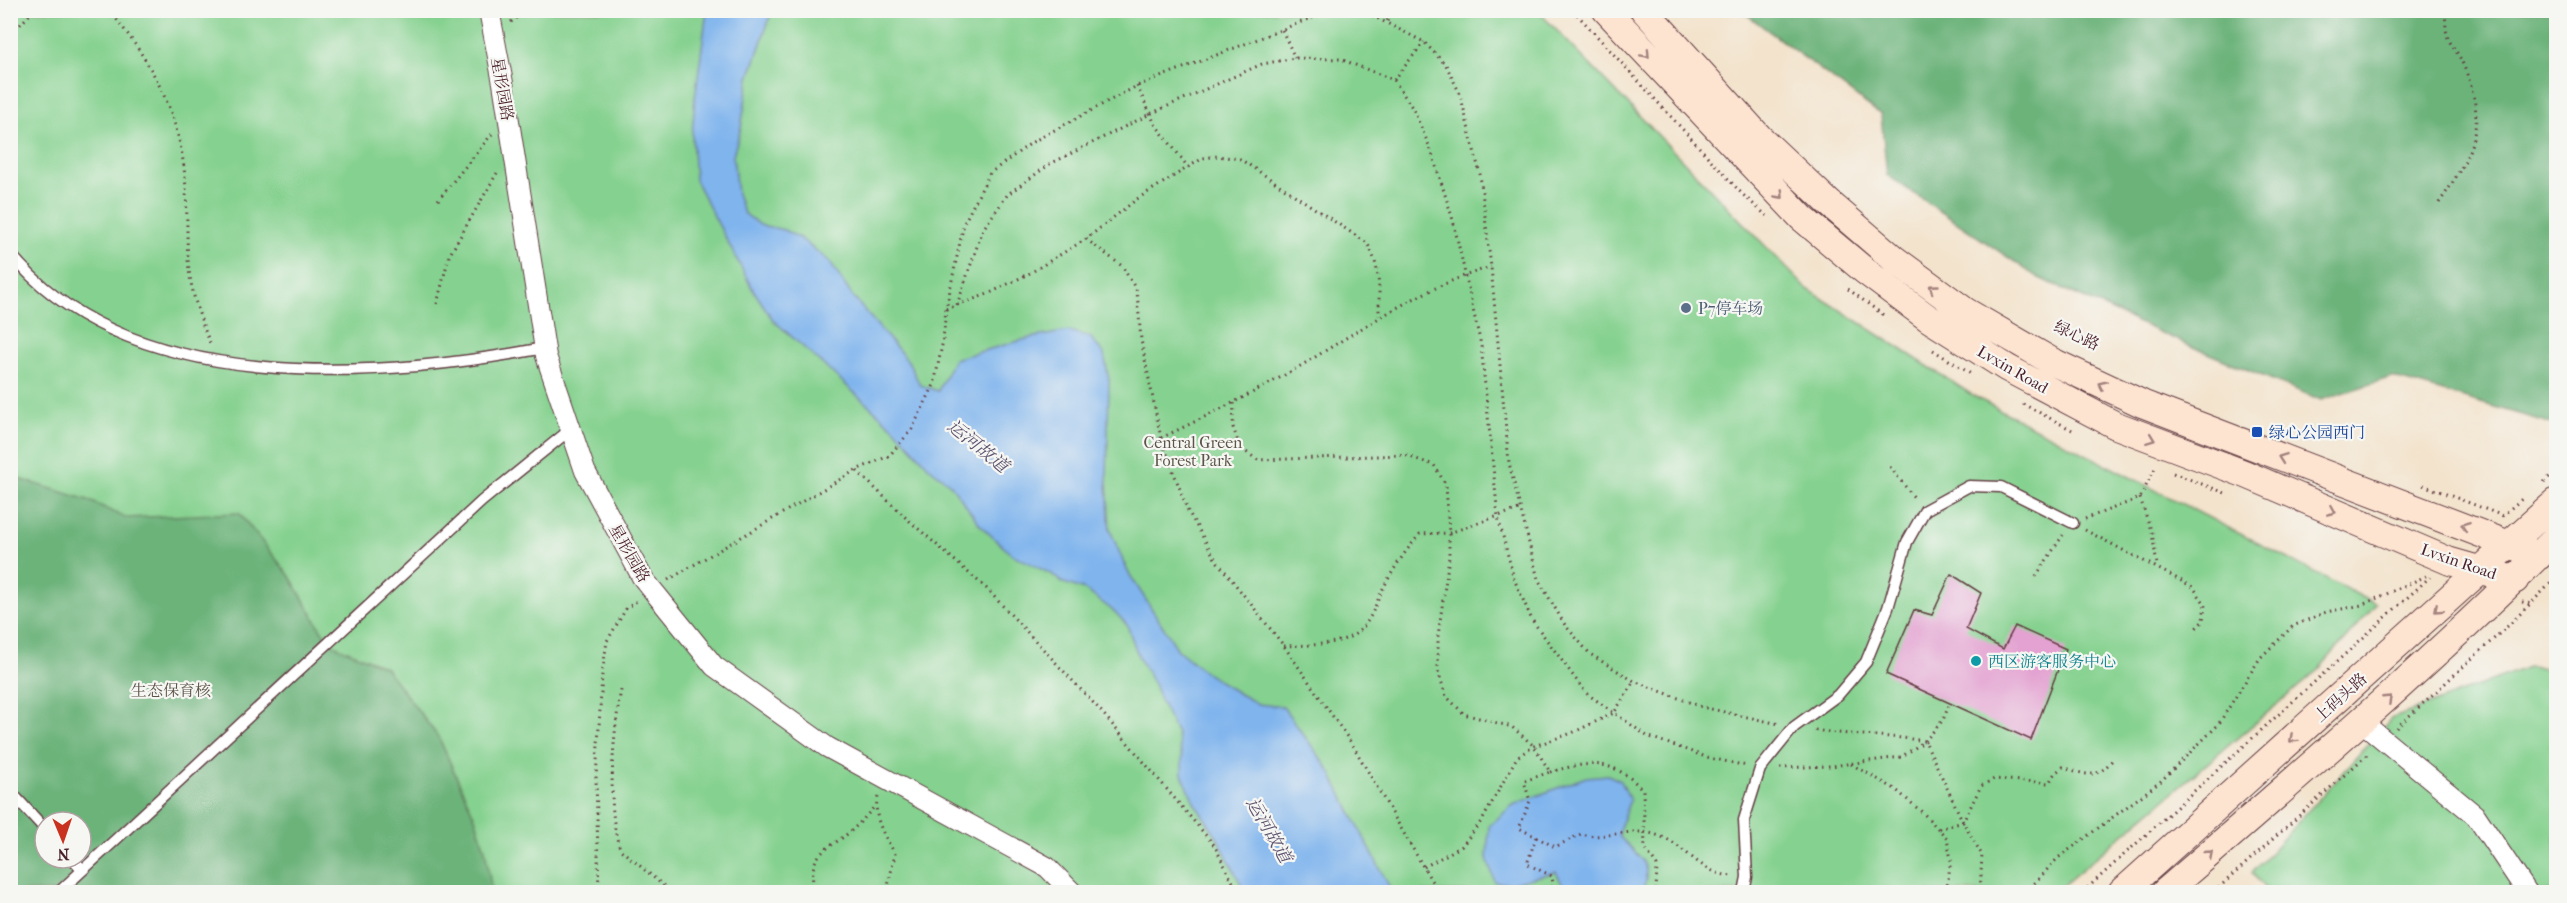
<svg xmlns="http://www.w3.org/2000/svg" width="2567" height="903" font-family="'IM FELL French Canon','Noto Serif SC',serif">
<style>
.green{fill:#85d18f;stroke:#68785d;stroke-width:1.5;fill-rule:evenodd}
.forest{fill:#6cb37a;stroke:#5b6952;stroke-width:1.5;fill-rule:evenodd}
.water{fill:#7fb4ed;stroke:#646a8c;stroke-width:1.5}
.building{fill:#e3a2d1}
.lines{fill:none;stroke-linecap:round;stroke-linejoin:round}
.service-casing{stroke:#633c43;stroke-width:13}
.minor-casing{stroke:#633c43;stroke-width:22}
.secondary-casing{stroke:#633c43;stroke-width:29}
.path{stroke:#633c43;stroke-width:3;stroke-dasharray:1.5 4.5;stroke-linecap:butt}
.service{stroke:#fff;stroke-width:10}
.minor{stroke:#fff;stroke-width:20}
.secondary{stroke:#fde4d1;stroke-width:27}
.oneway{stroke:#a4827e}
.service-dot{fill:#5c6f8a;stroke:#f6f6f2;stroke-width:2}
.transit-dot{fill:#1a4fb4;stroke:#f6f6f2;stroke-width:2}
.culture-dot{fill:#0f9aa8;stroke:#f6f6f2;stroke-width:2}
.labels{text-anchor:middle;stroke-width:4.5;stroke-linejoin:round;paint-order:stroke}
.street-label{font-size:16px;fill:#4a1f2b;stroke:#f6f6f2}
.service-label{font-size:16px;fill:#4e5e75;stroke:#f6f6f2;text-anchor:start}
.transit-label{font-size:16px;fill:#164399;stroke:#f6f6f2;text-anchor:start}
.park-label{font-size:16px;fill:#5c5449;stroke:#f6f6f2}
.culture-label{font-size:16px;fill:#0d838f;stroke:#f6f6f2;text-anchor:start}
.water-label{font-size:18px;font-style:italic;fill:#5d536f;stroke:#f6f6f2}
</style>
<rect width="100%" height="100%" fill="#f6f6f2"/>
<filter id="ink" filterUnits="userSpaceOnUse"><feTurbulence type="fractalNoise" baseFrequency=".0167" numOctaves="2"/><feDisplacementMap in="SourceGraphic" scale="12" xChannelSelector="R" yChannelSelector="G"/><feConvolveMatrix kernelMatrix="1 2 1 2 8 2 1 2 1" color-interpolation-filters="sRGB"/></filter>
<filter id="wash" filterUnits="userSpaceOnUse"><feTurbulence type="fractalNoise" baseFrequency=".008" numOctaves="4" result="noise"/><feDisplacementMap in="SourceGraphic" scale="24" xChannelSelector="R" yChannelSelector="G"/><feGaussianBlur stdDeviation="1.35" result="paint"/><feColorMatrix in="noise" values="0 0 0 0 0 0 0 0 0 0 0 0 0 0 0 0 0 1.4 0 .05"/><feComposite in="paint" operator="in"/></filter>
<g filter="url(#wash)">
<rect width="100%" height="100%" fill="#f3e3cc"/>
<path class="green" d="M10,11h1528l268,277 171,110 399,206 -58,66 -263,222h-2044zM45,822h36v36h-36z
M2528,667l28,3v222h-288l-16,-19 139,-154z"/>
<path class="forest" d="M1742,11h814v414l-164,-48 -71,23 -133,-55 -151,-68 -150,-102 -6,-60z
M10,476l78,24 38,18 113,-5 50,62 40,68 56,24 54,71 37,82 9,30 7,42h-481zM45,822h36v36h-36z"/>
<path class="water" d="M707,11h65l-23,67 -8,50 -8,27 4,39 7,19 16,12 24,5 17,9 28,22 24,36 55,64 12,24 18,6 16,-32 76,-21 39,-7 21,6 14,17 5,26 -2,102 3,48 18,42 50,78 31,25 29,18 20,11 25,3 45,61 64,124h-147l-29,-57 -21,-31 -13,-30v-16l-5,-24 -18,-36 -4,-12 -16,-28 -12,-33 -12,-13 -30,-22 -24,-8 -8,-7 -42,-21 -30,-28 -31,-42 -20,-16 -36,-40 -121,-108 -21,-32 -57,-108 -3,-45 3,-37z
M1608,775l13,6 9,19 -8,21 -3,15c19,21 35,25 23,56h-82l2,-8 -6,-12 -47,12 -14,-2 -8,-24 2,-32 24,-21 73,-28z"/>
<g id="blocks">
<path class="building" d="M1951,574l30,19 -15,36 37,20 12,-23 51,23 -35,91 -145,-66 28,-64 18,5z"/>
</g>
</g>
<g filter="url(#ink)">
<use href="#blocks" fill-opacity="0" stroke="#633c43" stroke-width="1.5"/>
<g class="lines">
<g class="service-casing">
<path id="service" d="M10,253c118,145 370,126 534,95
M10,791l35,38
M72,858l11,12
M59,892l423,-391 89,-72
M1744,892l3,-15 -3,-57 16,-51 34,-42 44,-32 28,-33 22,-54 19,-66 18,-32 44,-24 32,1 72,36"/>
</g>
<g class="minor-casing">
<path id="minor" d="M489,10l14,73 43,273 39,115 57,106 72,89 113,81 220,120 25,25
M2362,722l114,94 51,76"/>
</g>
<g class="secondary-casing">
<path id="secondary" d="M1606,10l196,208 63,53 63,47 79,50 108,57 130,49 204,87 66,19
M1644,10l115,127 70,66 65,56 71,52 88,51 90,42 396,152
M2122,892l434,-390
M2165,892c133,-115 267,-230 391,-354"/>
</g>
<path class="path" d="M109,10c40,49 67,95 75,158 4,31 2,61 4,92 2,28 11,57 22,83
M1573,10l170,185 24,21
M1331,11l36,2 57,29 22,23 14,29 20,80 11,93 18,196 29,116 27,46 25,29 44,27 68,26 77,17
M1387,21l8,-11
M511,22l15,-12
M1282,30l13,28
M10,31l7,-3 17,-18
M1394,80l30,-38
M1137,86l18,38 33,43
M438,200l54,-66
M2439,203c35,-51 50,-81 23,-141 -3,-8 -10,-15 -14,-24 -3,-8 -2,-19 -3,-28
M1086,239l36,27 15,25 4,49 20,98 27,73 28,49 68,86 68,98 86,148
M1848,289l38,28
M437,304l12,-48 48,-83
M957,305l26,-76 25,-35 42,-30 100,-50 112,-50 33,-6 45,1 54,21 19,29 18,41 22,70 28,125 17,172 16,62 18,41 54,73 61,43 59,21 41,9
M946,309l42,-15 42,-21 56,-34 51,-40 66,-41 15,-2 22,3 127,84c14,24 12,47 12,73
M1933,350l38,24
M1234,403l-1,24 7,21 18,12 146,-5 30,10 12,20 3,48v24l-11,79v35l8,25 18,18 48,13 22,19 16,26 -26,9 6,20 -11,27 36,19 26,-13c28,7 51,-10 81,3 27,12 40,38 72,39
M2023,404l53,28
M1161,438c54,-26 108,-52 159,-84 55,-34 109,-69 171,-87
M1890,467l26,33
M857,471l48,46 81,71 114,122 114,135 24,47
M2173,473l55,21
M2544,482l12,-11
M2423,485l83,32
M2140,498l12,35 5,32
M2502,516l22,-19
M2085,519l55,-21 16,-32
M2085,530l108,57 12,17 -2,17 -9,9
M2036,576l27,-41
M668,580l188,-110 33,-14 23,-27 22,-44 9,-45 3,-31 18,-86 26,-50 44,-32 103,-55 195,-76
M2522,602l9,2
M1284,646c22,-1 48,0 68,-10 20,-11 23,-34 34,-53 10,-18 20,-33 34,-49l29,-1 70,-24
M621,690c-7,38 -16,126 0,160l50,42
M2396,728l114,-104 46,-46
M1815,730c37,6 74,5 110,11l38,81 19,33 -2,37
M1851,764l44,25 28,24 24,25 4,22 -5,32
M1780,768l51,-2 70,-9 24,-16 18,-21 7,-17
M1550,772c40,-11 63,-14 93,18l2,58 12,18 -1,26
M878,797c-6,21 7,39 17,57l-7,32 15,6
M1939,829l24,-7 18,-36 13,-7 55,4 6,-10 8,-6c24,8 33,14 51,-9
M1536,837l-9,27 25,12 1,9 -4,7
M1424,867l38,-21 21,-27 34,-62 17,-11 38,-13 42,-20 20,-32
M599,892l-3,-113 6,-104 5,-34 19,-32 12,-9
M814,892c-7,-42 13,-40 38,-62 8,-7 16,-16 23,-24
M886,892l2,-6
M2026,892l32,-34 102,-76 58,-57 42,-67 33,-32 33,-14 36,-7 64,-29
M2083,892l347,-315
M2214,892l155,-139"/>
<use href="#service" class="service"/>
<use href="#minor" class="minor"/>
<use href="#secondary" class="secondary"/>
</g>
<defs><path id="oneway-chevron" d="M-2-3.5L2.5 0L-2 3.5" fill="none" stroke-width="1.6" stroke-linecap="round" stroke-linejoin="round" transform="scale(1.5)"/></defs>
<g class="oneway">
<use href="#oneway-chevron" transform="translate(1646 54) rotate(47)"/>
<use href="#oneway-chevron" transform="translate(1780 195) rotate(46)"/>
<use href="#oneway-chevron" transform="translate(1933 288) rotate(-144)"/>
<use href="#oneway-chevron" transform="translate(2102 385) rotate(-155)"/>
<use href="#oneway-chevron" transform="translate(2151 439) rotate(21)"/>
<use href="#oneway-chevron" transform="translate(2282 458) rotate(-160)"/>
<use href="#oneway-chevron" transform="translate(2332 511) rotate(23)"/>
<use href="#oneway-chevron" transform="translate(2465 526) rotate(-159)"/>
<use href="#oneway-chevron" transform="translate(2438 609) rotate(138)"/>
<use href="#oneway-chevron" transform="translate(2388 699) rotate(-43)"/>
<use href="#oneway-chevron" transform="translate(2293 739) rotate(138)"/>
<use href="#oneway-chevron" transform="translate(2209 854) rotate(-41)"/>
</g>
</g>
<circle class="service-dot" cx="1686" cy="308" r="6"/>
<rect class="transit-dot" x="2251" y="426" width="12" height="12" rx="3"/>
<circle class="culture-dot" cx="1976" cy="661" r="6"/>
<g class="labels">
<g class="street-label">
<text transform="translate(503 89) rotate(80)" y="6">星形园路</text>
<text transform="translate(2077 335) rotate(25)" y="6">绿心路</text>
<text transform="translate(2013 369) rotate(30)" y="6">Lvxin Road</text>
<text transform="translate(630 553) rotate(60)" y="6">星形园路</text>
<text transform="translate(2459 561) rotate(19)" y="6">Lvxin Road</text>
<text transform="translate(2340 697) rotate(-42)" y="6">上码头路</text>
</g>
<g class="service-label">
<text x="1698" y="314">P7停车场</text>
</g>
<g class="transit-label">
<text x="2269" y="438">绿心公园西门</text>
</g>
<g class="park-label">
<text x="1193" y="448">Central Green<tspan x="1193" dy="18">Forest Park</tspan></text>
<text x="171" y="696">生态保育核</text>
</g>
<g class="culture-label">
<text x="1988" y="667">西区游客服务中心</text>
</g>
<g class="water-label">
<text transform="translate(978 446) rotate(39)" y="6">运河故道</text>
<text transform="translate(1269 830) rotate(60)" y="6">运河故道</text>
</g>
</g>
<rect width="2567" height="903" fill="none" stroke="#f6f6f2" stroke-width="36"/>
<g transform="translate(63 840) rotate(178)"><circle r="28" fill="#f6f6f2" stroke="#b1a0a2" stroke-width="1.5"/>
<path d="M0-4.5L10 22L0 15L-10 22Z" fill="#c8321e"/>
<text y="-9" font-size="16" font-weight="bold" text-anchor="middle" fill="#4a1f2b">N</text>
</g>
</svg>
